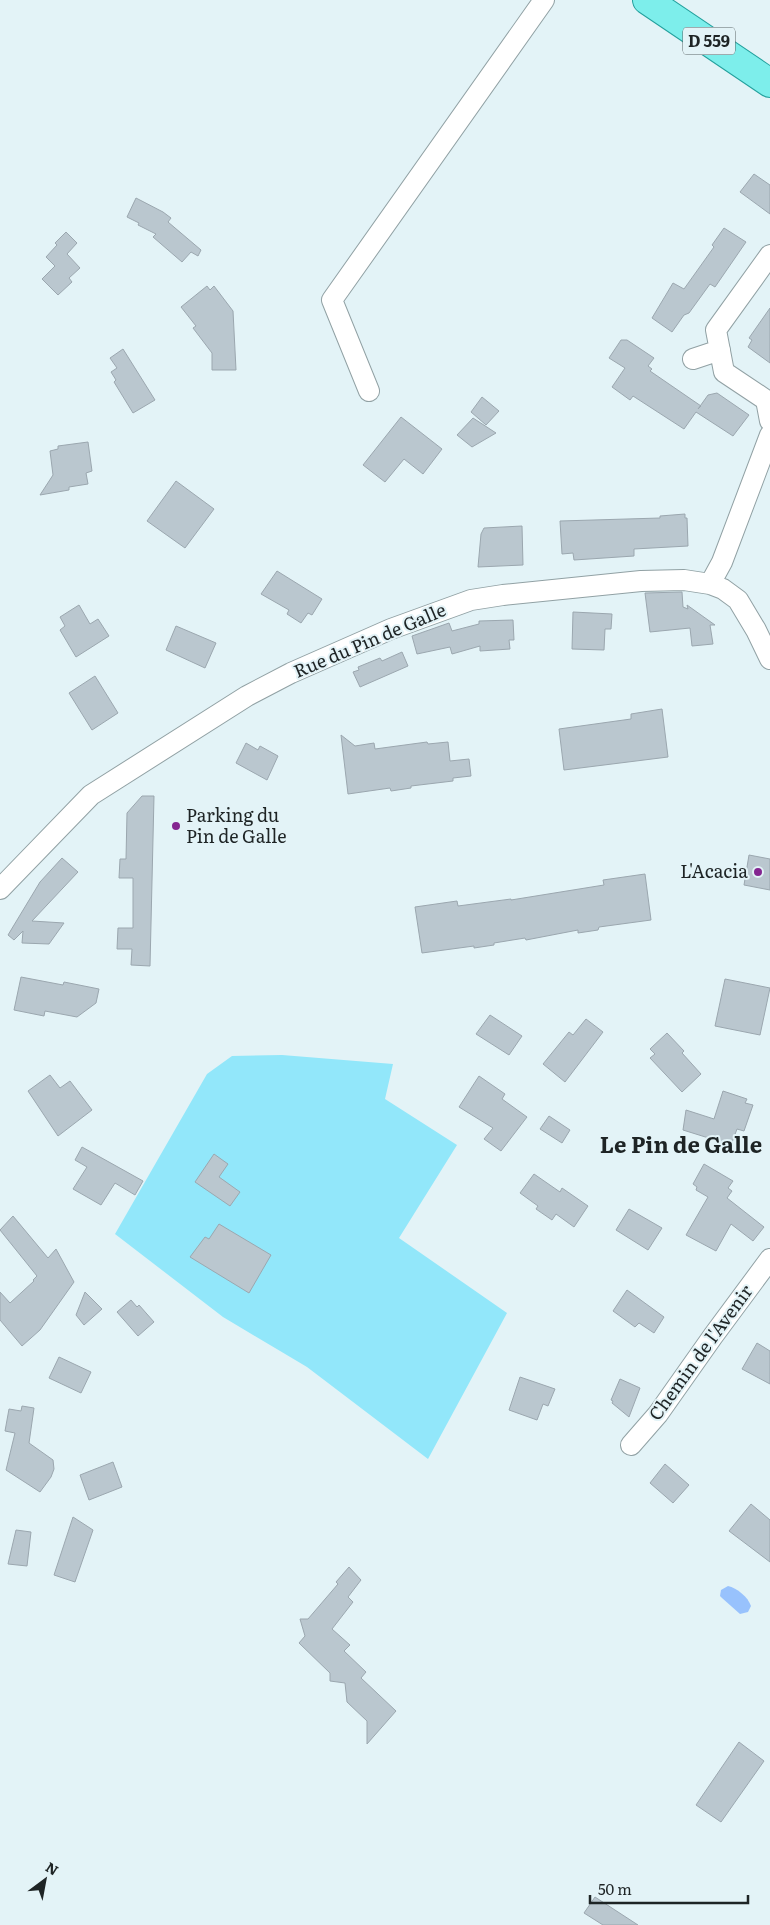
<svg xmlns="http://www.w3.org/2000/svg" width="770" height="1925" font-family="Literata,serif">
<style>
.green{fill:#92e7fa}
.water{fill:#98c2fd}
.building{fill:#bac7cf;stroke:#9ba7af}
.lines{fill:none;stroke-linecap:round;stroke-linejoin:round}
.minor-casing{stroke:#91a1a4;stroke-width:22}
.primary-casing{stroke:#24a09d;stroke-width:30}
.minor{stroke:#fff;stroke-width:20}
.primary{stroke:#7deeeb;stroke-width:28}
.poi-dot{fill:#842590;stroke:#e3f3f7;stroke-width:2}
.labels{text-anchor:middle;stroke-width:4;stroke-linejoin:round;paint-order:stroke}
.shield{fill:#e3f3f7;stroke:#596264;stroke-width:1}
.shield-label{font-size:16px;font-weight:bold;fill:#1e2425}
.street-label{font-size:18px;fill:#1e2425;stroke:#e3f3f7}
.poi-label{font-size:18px;fill:#1e2425;stroke:#e3f3f7;text-anchor:start}
.district-label{font-size:22px;font-weight:bold;fill:#1e2425;stroke:#e3f3f7}
</style>
<rect width="100%" height="100%" fill="#e3f3f7"/>
<path class="green" d="M282,1055l111,9 -8,35 72,46 -58,93 108,75 -79,146 -121,-92 -84,-50 -108,-83 92,-160 25,-18z"/>
<path class="water" d="M728,1586c9,2 20,11 23,20l-3,6 -8,2 -18,-16 -2,-2 1,-6z"/>
<path class="building" d="M754,174l16,11v29l-30,-22z
M136,198l27,14 8,6 -3,4 33,28 -3,6 -7,-4 -9,10 -29,-25 3,-3 -18,-9 1,-2 -12,-6z
M724,228l22,14 -31,45 -5,-3 -21,29 -5,2 -12,17 -20,-14 21,-35 11,6 30,-42 -2,-2z
M66,232l11,11 -10,11 13,14 -11,10 3,4 -14,13 -16,-16 13,-13 -9,-9 11,-12 -2,-2z
M207,286l3,4 4,-4 19,25 3,59h-24v-17l-19,-25 3,-2 -15,-19z
M770,308v55l-22,-16 4,-7 -3,-2z
M621,340h6l27,18 -6,8 4,3 -2,2 51,35 -3,3 10,-14 9,-2 32,22 -16,21 -37,-24 -12,17 -51,-33 -3,4 -18,-13 13,-19 -16,-10z
M123,349l32,51 -22,13 -19,-31 2,-2 -5,-8 6,-4 -7,-10z
M482,397l17,14 -13,14 -15,-13z
M401,417l41,32 -19,25 -19,-15 -19,23 -22,-17z
M473,418l23,15 -24,14 -15,-12z
M88,442l4,29 -6,2 2,11 -19,3v3l-29,5 13,-20 -3,-24 8,-2v-3z
M176,481l38,28 -29,39 -38,-27z
M685,514v4h2l1,28 -54,3v7l-60,4 -1,-7 -11,1 -2,-33 100,-3v-2z
M522,526l1,39 -45,2 3,-33 3,-6z
M277,571l45,28 -10,16 -4,-2 -7,10 -14,-9 2,-4 -28,-16z
M682,592l1,15 5,2 -1,-4 28,20h-5l3,19 -21,2 -2,-18 -40,4 -5,-39z
M79,605l11,19 8,-5 11,17 -33,21 -16,-27 5,-4 -5,-9z
M573,612l39,2 -1,15h-6l-1,21 -32,-1z
M513,620l1,20h-5l1,9 -30,2v-5l-28,8 -2,-7 -33,7 -5,-18 37,-13 3,8 27,-7v-3z
M176,626l40,17 -11,25 -39,-18z
M402,652l6,14 -48,21 -7,-15 6,-2 -1,-3 22,-9 2,3z
M95,676l23,37 -26,17 -23,-37z
M662,709l6,48 -104,13 -5,-41 72,-10v-5z
M341,735l14,11 19,-3 1,6 52,-7 1,2 20,-2 2,19 19,-2 2,17 -18,2v3l-42,5v2l-20,3 -1,-3 -42,6z
M246,743l12,7 2,-4 18,10 -11,24 -31,-17z
M142,796h12l-4,170 -19,-1 1,-16h-15l1,-21h15v-50h-14l1,-19h6l1,-46z
M749,855l21,4v31l-26,-5z
M62,858l16,14 -46,49 32,2 -15,21 -27,-1 1,-12 -9,9 -6,-5 32,-53z
M645,874l6,46 -52,7 -1,3 -20,3v-3l-52,10 -1,-2 -31,5v2l-20,3v-2l-52,7 -7,-46 42,-6 1,5 53,-7v1l93,-15 -1,-5z
M21,977l42,8 1,-3 35,7 -3,14 -19,14 -32,-6 -1,5 -30,-6z
M725,979l45,9 -10,47 -45,-9z
M490,1015l32,21 -13,19 -33,-21z
M586,1019l17,13 -38,50 -22,-18 26,-32 4,3z
M667,1033l17,18 -2,2 19,21 -19,18 -32,-34 5,-4 -5,-5z
M50,1075l10,13 10,-7 22,29 -34,26 -30,-45z
M479,1076l26,18 -3,5 25,18 -26,34 -17,-12 9,-11 -34,-21z
M723,1091l24,8 -2,4 8,2 -9,26 -7,-2 -6,16 -48,-15 3,-20 28,9z
M549,1116l21,14 -8,13 -22,-14z
M82,1147l61,34 -8,14 -20,-12 -14,22 -28,-16 14,-22 -12,-7z
M214,1154l14,10 -9,13 21,15 -10,14 -35,-24z
M704,1164l29,17 -5,7 4,3 -5,7 37,29 -11,14 -22,-17 -15,27 -30,-16 22,-38 -12,-7 1,-3 -4,-3z
M534,1174l26,18 2,-4 26,18 -14,21 -18,-13 -4,6 -16,-11 2,-3 -18,-13z
M629,1209l33,19 -14,22 -32,-20z
M13,1216l35,42 8,-9 18,33 -34,48 -18,16 -22,-26v-28l10,11 24,-22 -1,-1 4,-4 -37,-46z
M219,1224l52,31 -22,38 -59,-36 15,-20 4,2z
M627,1290l37,27 -10,16 -15,-10 -4,4 -22,-16z
M85,1292l17,17 -18,16 -8,-10z
M131,1300l6,7 2,-2 15,17 -16,14 -21,-24z
M757,1343l13,8v33l-28,-15z
M59,1357l32,15 -10,21 -32,-15z
M520,1377l35,12 -7,17 -5,-2 -6,16 -28,-10z
M620,1379l20,9 -11,29 -17,-14 1,-2 -2,-1z
M22,1406l12,2 -5,35 24,17 1,9 -3,8 -11,15 -34,-22 9,-37 -10,-2 4,-22 12,2z
M113,1462l9,25 -33,13 -9,-25z
M665,1464l24,21 -16,18 -23,-20z
M751,1504l19,16v42l-41,-31z
M73,1517l20,13 -18,52 -21,-7z
M16,1530l15,2 -4,34 -19,-2z
M349,1567l12,13 -13,17 5,5 -21,27 18,16 -6,6 22,21 -5,6 35,33 -29,33v-23l-20,-19 -2,-19 -15,-2v-8l-31,-30 6,-7 -5,-17h8l30,-35 -2,-2z
M739,1742l25,19 -43,61 -25,-17z
M595,1897l43,28h-35l-19,-12z"/>
<g class="lines">
<g class="minor-casing">
<path id="minor" d="M770,255l-54,75 8,42 42,28 4,21
M693,359l27,-9
M369,391l-37,-91 212,-300
M710,584l12,-22 48,-127
M0,889l91,-94 156,-99 44,-23 100,-44 80,-29 32,-5 138,-14 43,-1 26,4 13,5 15,11 18,30 14,29
M631,1445l27,-31 55,-78 57,-77"/>
</g>
<g class="primary-casing">
<path id="primary" d="M647,0l123,83"/>
</g>
<use href="#minor" class="minor"/>
<use href="#primary" class="primary"/>
</g>
<g class="poi-dot">
<circle cx="176" cy="826" r="5"/>
<circle cx="758" cy="872" r="5"/>
</g>
<g class="labels">
<rect class="shield" x="683" y="27.5" width="52" height="27" rx="4"/>
<g class="shield-label">
<text x="709" y="47">D 559</text>
</g>
<g class="street-label">
<text transform="translate(370 641) rotate(-23)" y="6">Rue du Pin de Galle</text>
<text transform="translate(701 1353) rotate(-54)" y="6">Chemin de l'Avenir</text>
</g>
<g class="poi-label">
<text x="186" y="822">Parking du<tspan x="186" dy="21">Pin de Galle</tspan></text>
<text x="748" y="878" text-anchor="end">L'Acacia</text>
</g>
<g class="district-label">
<text x="681" y="1153">Le Pin de Galle</text>
</g>
</g>
<g transform="translate(45 1880) rotate(32)" stroke="#e3f3f7" stroke-width="4" paint-order="stroke">
<path d="M0-4L9 19L0 12L-9 19Z" fill="#1e2425"/>
<text y="-8" font-size="14" font-weight="bold" text-anchor="middle" fill="#1e2425">N</text>
</g>
<path d="M590 1895v8h158v-8" fill="none" stroke="#1e2425" stroke-width="2.5"/>
<text x="598" y="1895" font-size="15" fill="#1e2425" stroke="#e3f3f7" stroke-width="4" paint-order="stroke">50 m</text>
</svg>
